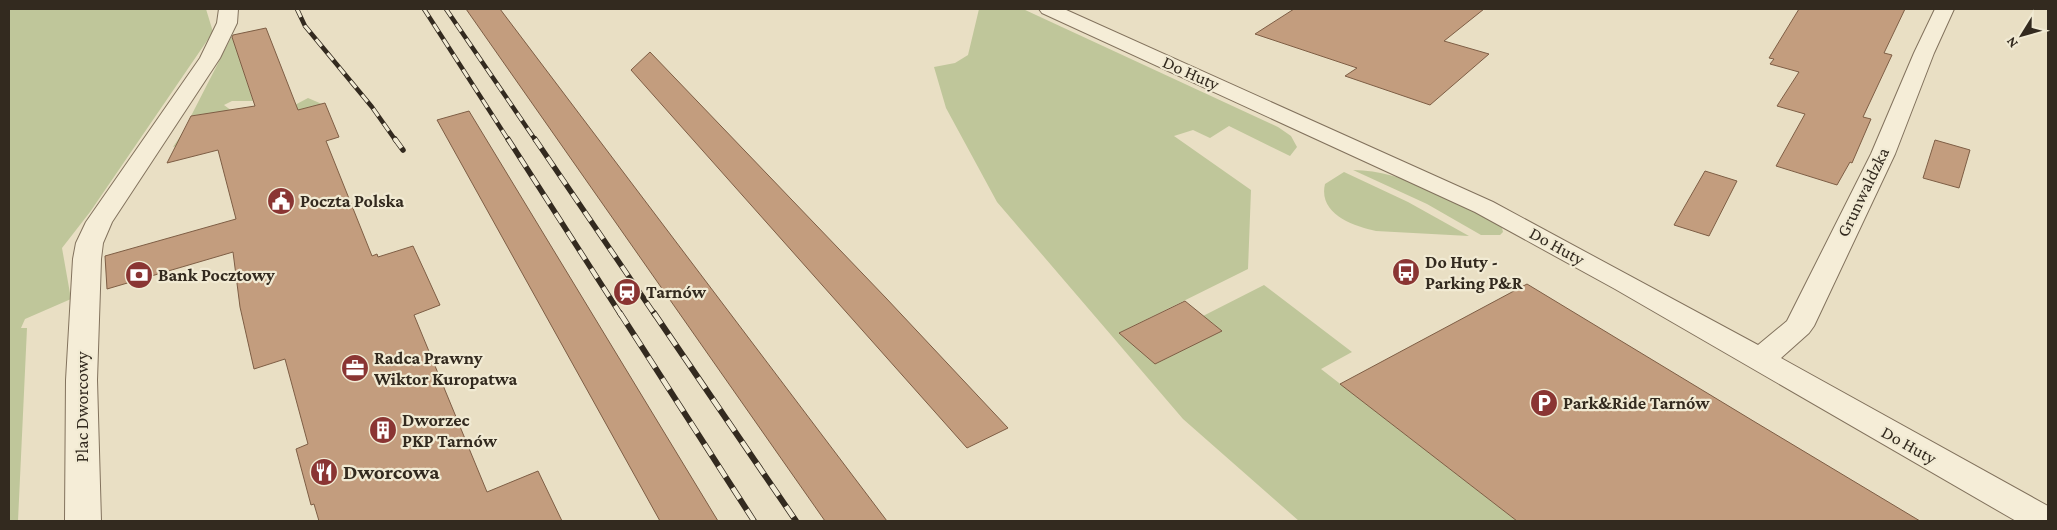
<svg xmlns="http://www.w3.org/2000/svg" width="2057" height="530" font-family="'Crimson Pro',serif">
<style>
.green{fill:#bfc69a}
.building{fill:#c39d7e;stroke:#7e5e45}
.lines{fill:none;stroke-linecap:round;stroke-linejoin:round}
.street-casing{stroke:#82725d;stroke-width:2}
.street{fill:#f5edd7;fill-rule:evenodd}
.rail-far2-casing{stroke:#332a1f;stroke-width:4.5}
.rail-far1-casing{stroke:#332a1f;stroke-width:5.5}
.rail-casing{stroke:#332a1f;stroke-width:6}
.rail-far2{stroke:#f1ead3;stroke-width:3;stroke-dasharray:9;stroke-linecap:butt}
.rail-far1{stroke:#f1ead3;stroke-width:4;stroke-dasharray:11;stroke-linecap:butt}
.rail{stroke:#f1ead3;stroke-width:4.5;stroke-dasharray:13;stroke-linecap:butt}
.labels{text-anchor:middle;stroke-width:4.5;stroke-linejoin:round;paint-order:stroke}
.street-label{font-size:18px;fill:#332a1f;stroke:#f1ead3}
.poi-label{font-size:18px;font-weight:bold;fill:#332a1f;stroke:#f1ead3;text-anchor:start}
.near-poi-label{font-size:21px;font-weight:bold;fill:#332a1f;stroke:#f1ead3;text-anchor:start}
</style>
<rect width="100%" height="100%" fill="#e9dfc4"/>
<path class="green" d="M9,9h197l7,23 -123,180 -28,36 9,51 -46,20 -4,9h6l-9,193h-9z
M979,9h44l255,118 13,9 6,11 -7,9 -61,-30 -19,12 -17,-8 -19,6 77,54 -3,79 -129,64 103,-2 -19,-15 61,-31 88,67 -31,17 196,152h-218l-116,-102 -186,-217 -51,-94 -12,-41 21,-4 13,-8z
M232,36l21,65h-21l-8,4 8,6 59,-4 17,-9 14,6 -92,23 -22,11 -35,9 12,-18 13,-4 5,-11 -12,2z
M1353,170c53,1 97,30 143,53l6,5 1,4 -3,3h-19l-54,-31z
M1344,172l64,30 61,34 -93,-5c-23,-5 -58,-17 -51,-47z"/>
<path class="building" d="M466,9h34l387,512h-62z
M1294,9h190l-40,32 45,13 -59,51 -85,-29 12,-8 -102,-34z
M1799,9h106l-21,44 8,2 -29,62 8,2 -19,44 -2,-1 -13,23 -61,-19 29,-52 -28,-8 22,-34 -29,-8 4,-5 -5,-1z
M266,28l32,82 27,-7 14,34 -13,4 46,115 5,-2 1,3 35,-11 12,26 15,33 -26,10 73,177 51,-21 24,50h-243l-5,-17 -3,1 -15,-56 12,-5 -23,-85 -31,10 -14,-62 -7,-55 -126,37 -2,-33 131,-37 -18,-69 -51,13 24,-47 64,-10 -23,-69 1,-2z
M650,52l236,246 122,130 -41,20 -336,-378z
M469,111l249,410h-58l-223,-401z
M1935,140l35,10 -11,38 -36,-10z
M1705,171l32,10 -28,55 -35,-11z
M1527,284l228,138 165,99h-403l-177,-137z
M1185,301l37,30 -67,33 -36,-31z"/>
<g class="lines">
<g class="street-casing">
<path id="street" d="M219,9h19l-1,14 -17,35 -108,164 -9,21 -2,16 -4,121 4,141h-36l1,-141 7,-121 3,-16 10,-21 114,-164 17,-35z
M1039,9h25l429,193 265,143 29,-24 84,-167 43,-101 21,-44h19l-20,44 -39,101 -81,172 -5,7 -28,25 267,148v15h-32l-401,-232 -140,-77 -433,-199z"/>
</g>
<use href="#street" class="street"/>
<g class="rail-far2-casing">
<path id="rail-far2" d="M297,9l8,17 67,81 24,34
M424,9l85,132
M446,9l90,132"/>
</g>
<g class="rail-far1-casing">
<path id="rail-far1" d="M395,139l8,11
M508,139l113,176
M535,139l120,176"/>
</g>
<g class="rail-casing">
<path id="rail" d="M620,313l134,208
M654,313l142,208"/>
</g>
<use href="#rail-far2" class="rail-far2"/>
<use href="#rail-far1" class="rail-far1"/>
<use href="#rail" class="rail"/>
</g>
<defs>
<g id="civic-disc" transform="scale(1.4375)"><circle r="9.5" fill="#8a3533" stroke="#f1ead3"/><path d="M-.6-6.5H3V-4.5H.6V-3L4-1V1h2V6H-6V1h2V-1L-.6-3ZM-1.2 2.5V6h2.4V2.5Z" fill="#fff"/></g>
<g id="bus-disc" transform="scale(1.4375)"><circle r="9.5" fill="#8a3533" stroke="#f1ead3"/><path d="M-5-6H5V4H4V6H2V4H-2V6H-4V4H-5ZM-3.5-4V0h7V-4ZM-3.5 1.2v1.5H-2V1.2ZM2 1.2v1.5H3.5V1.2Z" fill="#fff"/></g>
<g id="bank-disc" transform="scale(1.4375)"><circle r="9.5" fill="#8a3533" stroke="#f1ead3"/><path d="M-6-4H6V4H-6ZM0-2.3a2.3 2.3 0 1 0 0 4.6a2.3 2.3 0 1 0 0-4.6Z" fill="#fff"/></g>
<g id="station-disc" transform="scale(1.4375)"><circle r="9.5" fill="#8a3533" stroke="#f1ead3"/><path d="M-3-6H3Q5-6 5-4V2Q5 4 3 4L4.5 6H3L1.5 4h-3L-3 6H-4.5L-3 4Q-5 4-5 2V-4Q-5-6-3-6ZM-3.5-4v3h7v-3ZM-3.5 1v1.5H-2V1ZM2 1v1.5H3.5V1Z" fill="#fff"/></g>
<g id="office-disc" transform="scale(1.4375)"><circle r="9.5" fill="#8a3533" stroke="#f1ead3"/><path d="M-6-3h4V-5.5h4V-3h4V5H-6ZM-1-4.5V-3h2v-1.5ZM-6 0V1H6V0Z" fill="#fff"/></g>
<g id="parking-disc" transform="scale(1.4375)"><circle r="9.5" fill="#8a3533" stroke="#f1ead3"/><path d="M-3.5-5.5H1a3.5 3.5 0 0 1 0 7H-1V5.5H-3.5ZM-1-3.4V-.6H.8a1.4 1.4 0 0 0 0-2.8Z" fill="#fff"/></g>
<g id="building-disc" transform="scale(1.4375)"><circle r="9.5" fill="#8a3533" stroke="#f1ead3"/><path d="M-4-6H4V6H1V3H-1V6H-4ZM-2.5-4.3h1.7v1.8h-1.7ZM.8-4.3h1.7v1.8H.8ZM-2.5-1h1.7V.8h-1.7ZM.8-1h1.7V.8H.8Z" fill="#fff"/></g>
<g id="restaurant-disc" transform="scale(1.4375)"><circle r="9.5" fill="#8a3533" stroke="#f1ead3"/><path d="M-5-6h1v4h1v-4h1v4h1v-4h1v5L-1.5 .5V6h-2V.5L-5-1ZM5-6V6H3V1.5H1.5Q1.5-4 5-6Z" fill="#fff"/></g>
</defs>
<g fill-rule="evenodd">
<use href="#civic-disc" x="281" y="201"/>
<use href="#bus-disc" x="1406" y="272"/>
<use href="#bank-disc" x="139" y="275"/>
<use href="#station-disc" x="627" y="292"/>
<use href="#office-disc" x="355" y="368"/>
<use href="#parking-disc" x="1544" y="403"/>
<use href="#building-disc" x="383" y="430"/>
<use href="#restaurant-disc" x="324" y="472"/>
</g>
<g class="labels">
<g class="street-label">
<text transform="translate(1191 73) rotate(24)" y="6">Do Huty</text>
<text transform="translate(1863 192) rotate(-64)" y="6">Grunwaldzka</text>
<text transform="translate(1557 246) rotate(29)" y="6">Do Huty</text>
<text transform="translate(82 407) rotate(-90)" y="6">Plac Dworcowy</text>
<text transform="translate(1909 445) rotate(29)" y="6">Do Huty</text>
</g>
<g class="poi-label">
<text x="300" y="207">Poczta Polska</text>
<text x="1425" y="268">Do Huty -<tspan x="1425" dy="21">Parking P&amp;R</tspan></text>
<text x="158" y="281">Bank Pocztowy</text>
<text x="646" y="298">Tarnów</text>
<text x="374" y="364">Radca Prawny<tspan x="374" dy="21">Wiktor Kuropatwa</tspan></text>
<text x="1563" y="409">Park&amp;Ride Tarnów</text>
<text x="402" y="426">Dworzec<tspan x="402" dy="21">PKP Tarnów</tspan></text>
</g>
<g class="near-poi-label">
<text x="343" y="479">Dworcowa</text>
</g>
</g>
<rect width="2057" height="530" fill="none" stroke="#332a1f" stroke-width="20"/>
<g transform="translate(2022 35) rotate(233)" stroke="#f1ead3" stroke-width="4" paint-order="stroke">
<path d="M0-4L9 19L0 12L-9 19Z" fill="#332a1f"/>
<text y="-8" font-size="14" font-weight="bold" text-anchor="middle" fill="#332a1f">N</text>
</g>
</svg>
